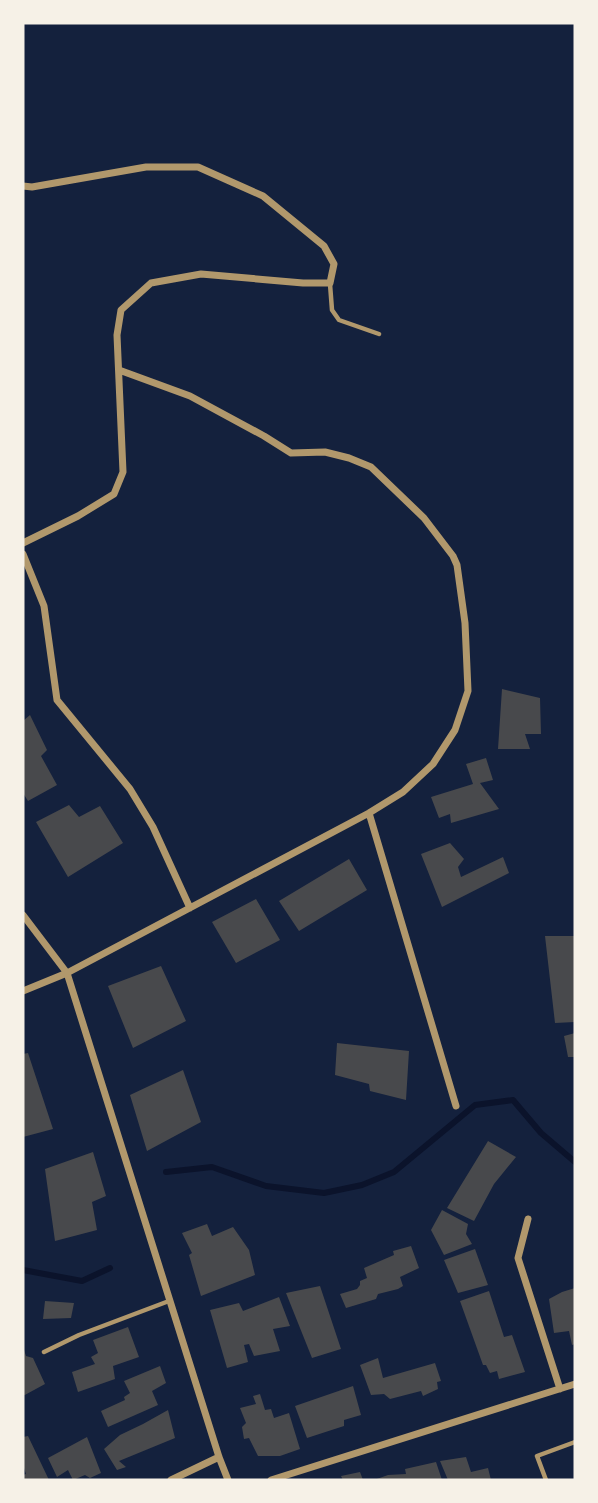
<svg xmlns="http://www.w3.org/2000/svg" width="598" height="1503" font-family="'Work Sans',sans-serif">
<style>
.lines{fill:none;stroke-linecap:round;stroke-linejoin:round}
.stream{stroke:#0b132b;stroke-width:6}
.building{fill:#48494c}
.service{stroke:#b1986c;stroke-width:4.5}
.minor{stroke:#b1986c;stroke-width:7}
</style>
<rect width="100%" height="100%" fill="#14213d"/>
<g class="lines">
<path class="stream" d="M166,1172l46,-5 54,19 58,7 38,-8 32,-13 81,-67 38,-5 28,33 34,29
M23,1270l59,11 28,-13"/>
</g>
<path class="building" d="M502,689l38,9 1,36h-16l5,15h-32z
M30,715l17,35 -6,6 16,29 -29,16 -5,-8v-72z
M486,758l7,22 -13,3 19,26 -48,14 -1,-9 -11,4 -8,-21 42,-13 -7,-20z
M69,805l10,12 21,-11 23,37 -55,34 -32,-55z
M450,843l14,16 -6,8 3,10 42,-20 6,16 -67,34 -21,-53z
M349,859l18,31 -68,41 -20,-30z
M256,899l24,41 -44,23 -24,-41z
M545,936h30v86l-20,1z
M161,966l25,55 -53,27 -25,-62z
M575,1033v24h-7l-4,-21z
M337,1043l72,8 -3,49 -36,-9 -1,-7 -34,-9z
M28,1053l25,76 -30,8v-28l1,-1 -1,-3v-51z
M183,1070l18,52 -54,29 -17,-56z
M488,1141l28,16 -22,27 -20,37 -27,-13z
M93,1152l13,44 -14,6 5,28 -42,11 -10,-72z
M442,1210l26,14 -2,10 6,10 -28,11 -13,-25z
M207,1224l5,12 21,-9 16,23 6,25 -54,21 -12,-41 3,-2 -10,-20z
M411,1246l8,22 -19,9 3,9 -5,3 -20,5 -2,5 -30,9 -6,-14 17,-5 3,-4v-4l7,-3 -3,-10 30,-13 -1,-4z
M475,1249l13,36 -30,8 -14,-33z
M320,1286l21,63 -29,9 -26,-65z
M575,1288v56l-3,1 -3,-14 -15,2 -5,-34 13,-7z
M489,1291l15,46 8,-2 13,37 -26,7 -2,-8 -7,2 -4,-8h-3l-23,-64z
M279,1297l11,29 -17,3 7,22 -26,5 -5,-12 -5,1 4,17 -21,6 -17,-58 29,-7 4,8z
M45,1301l29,2 -3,15 -28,1z
M128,1327l11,30 -26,9 2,13 -37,13 -6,-20 23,-8 -4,-7 7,-4 -5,-13z
M23,1347l3,9 7,2 12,26 -22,12z
M378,1358l5,20 52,-15 6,18 -4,1 1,7 -15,7 -2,-5 -31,8 -6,-5 -13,1 -11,-30z
M160,1366l6,17 -14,8 6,14 -50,22 -7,-16 24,-11 -1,-3 6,-4 -6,-12z
M353,1386l8,29 -17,5v6l-37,12 -12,-32z
M260,1394l5,16 6,-1 3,9 15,-5 11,36 -20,7h-22l-9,-18 -5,1 -2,-12 4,-4 -6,-15 16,-4 -3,-8z
M168,1410l7,28 -56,23 7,6 -9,3 -13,-21 16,-14 23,-11z
M28,1436l21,44h-26v-5l3,-1 -3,-9v-28z
M87,1437l14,36 -11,5 -5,-3 -12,5 -5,-10 -11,7 -9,-19z
M466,1457l5,15 17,-4 3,12h-43l-8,-19z
M436,1462l6,18h-68l14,-5 18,-1 -1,-5z
M360,1472l3,8h-20l-2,-4z"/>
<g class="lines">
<path class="service" d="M330,284l2,26 7,10 40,14
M44,1352l35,-17 90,-34
M546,1480l-9,-24 38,-14"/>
<path class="minor" d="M23,186l9,1 114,-20h52l65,29 61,50 10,18 -4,19h-27l-102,-9 -50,9 -30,27 -4,25 6,137 -9,22 -36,22 -55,27
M23,554l21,52 13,94 73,89 23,38 37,81
M369,813l87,293
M23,915l44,58 152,484 9,23
M23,991l44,-18 302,-160 34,-21 30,-28 22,-34 13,-39 -3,-68 -8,-58 -4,-9 -29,-38 -53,-51 -22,-9 -24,-6 -34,1 -27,-17 -74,-40 -71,-26
M528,1219l-10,39 42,131
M171,1480l48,-23
M271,1480l304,-96"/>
</g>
<rect width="598" height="1503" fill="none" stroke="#f6f1e7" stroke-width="49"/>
</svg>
